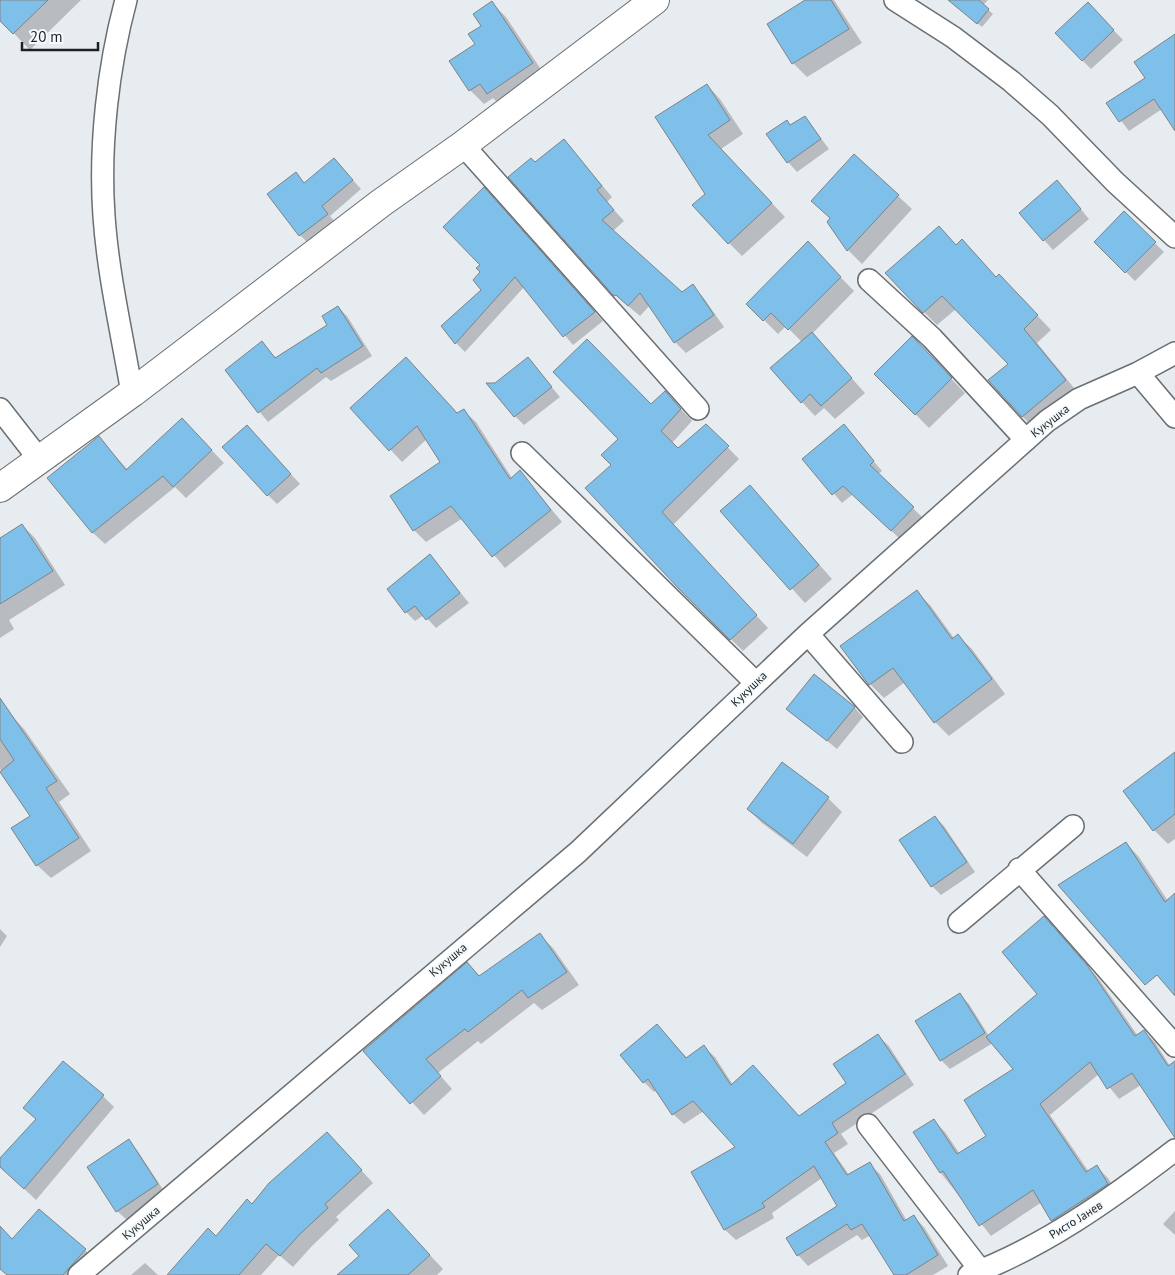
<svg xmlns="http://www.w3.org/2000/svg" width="1175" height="1275" font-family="'PT Sans',sans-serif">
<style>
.shadow{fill:#0003}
.building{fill:#7fc0eb;stroke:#7e8386}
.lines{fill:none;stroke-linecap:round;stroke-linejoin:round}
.street-casing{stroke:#6b6f72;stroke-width:24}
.secondary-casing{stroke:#6b6f72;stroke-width:30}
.street{stroke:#fff;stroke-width:21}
.secondary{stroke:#fff;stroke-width:28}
.labels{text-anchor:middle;stroke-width:4;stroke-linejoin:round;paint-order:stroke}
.street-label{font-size:12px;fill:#1e2021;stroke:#f4fafd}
</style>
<rect width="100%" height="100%" fill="#e7ecf0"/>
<path class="shadow" d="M0,0h81l-51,50 -30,-31z
M807,0h27l28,43 -55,34 -14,-14 -24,-39z
M966,0h22l-5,5 10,9 -11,13 -15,-12z
M492,3l14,14 40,60 -44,30 -9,-9 -9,6 -14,-14 -19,-28 25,-17z
M1097,13l26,27 -32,29 -9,-9z
M1175,46v83l-13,-20 -33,22 -21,-27 38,-26z
M707,85l13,14 23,35 -22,15 64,68 -43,39 -13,-13 -23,-49z
M805,117l24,32 -32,23 -9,-10 -2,-41 5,5z
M564,140l48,57 -5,5 17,19 -11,10 69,62 10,-7 11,11 21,30 -38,26 -11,-11 -25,-37 -10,11 -25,-21 -80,-131z
M334,159l27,30 -31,27 6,7 -27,21 -9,-9 -5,-61 10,10z
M1066,191l23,28 -36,31 -33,-37z
M898,196l14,13 -50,55 -14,-14 -20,-28z
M493,198l110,123 -30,24 -49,-58 -59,65 -9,-9 26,-53v-25z
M1124,213l40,39 -29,29 -39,-39z
M939,227l18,19 55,43 39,41 -14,13 42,51 -43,36 -14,-14 -12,-52 -54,-55 -19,16 -13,-13z
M821,257l33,34 -42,43 53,59 -30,26 -11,-11 -9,8 -13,-14v-60l-16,-16 -8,8 -30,-30z
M338,307l9,9 25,40 -41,25 -5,-4 -58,45 -42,-51 36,-28 14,15 53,-33z
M925,352l40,41 -36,35 -53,-54z
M527,358l33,39 -36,28 -9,-9z
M677,405l15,16 -20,22 6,6 28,-24 33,34 -66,66 95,103 -25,23 -64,-63 -67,-123 39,-59z
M352,408l106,6 5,-4 13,12 36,56 8,-6 42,50 -57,46 -42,-50 -37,24 -12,-12 28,-67 -15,-24 -25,23z
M844,426l38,45 -4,3 44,43 -22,22 -47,-45 -11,9 -38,-44z
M194,432l30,31 -38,35 -11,-11 -70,57 -13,-12 7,-94 29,32z
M256,436l44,48 -23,20 -9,-9z
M763,501l69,78 -27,24 -83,-92z
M22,525l13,13 30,47 -56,35 5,9 -14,9v-98z
M430,556l39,47 -33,25 -12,-13 -9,6 -9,-9z
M916,591l14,14 24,33 4,-2 14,13 33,45 -56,42 -14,-14 -30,-40 -21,16 -14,-14z
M854,707l9,10 -26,32 -49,-40z
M11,715l13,14 46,65 -11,8 32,49 -40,27 -14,-13 -6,-49 -31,-47v-46z
M1175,754v85l-7,5 -14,-14 -29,-38z
M783,764l45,34 14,14 -35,45 -45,-34 -14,-14z
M935,817l9,9 31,46 -34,23 -9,-9z
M1126,843l13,14 29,44 7,-6v99z
M0,929l7,7 -7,11z
M1055,929l43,49 40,58 6,-4 11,10 15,24 5,-3v68l-34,-46 -22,14 -20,-25 -49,41 39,57 8,-5 11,11 10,17 -55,36 -11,-11 -10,-18 -51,34 -51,-64 -6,-51 11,11 15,22 27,-18 28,-67 -22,-26 -43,26 -9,-9 19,-65 9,9 20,32 50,-41z
M540,935l13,13 26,37 -37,25 -8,-7 -53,41 -3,-3 -40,32 14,16 -28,26 -59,-64 102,-87 13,12z
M657,1025l30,33 17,-11 11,10 18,28 67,32 48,-33 30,-48 11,10 25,39 -73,49 7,10 -14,9 15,22 20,-11 11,10 27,47 7,-4 10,10 24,39 -15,9h-38l-24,-40 -9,5 -5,-5 -49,31 -10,-11 40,-49 -16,-28 -50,35 2,5 -38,22 -11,-10 -32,-58 44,-25 -33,-36 -20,13 -11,-10 -16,-24 -3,2 -10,-10z
M103,1096l11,11 -78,93 -36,-34v-6l37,-40 -12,-12z
M327,1133l46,50 -37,34 3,3 -27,26 -19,21 -14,-12 -18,20h-92l47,-38z
M128,1141l9,9 29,44 -39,26 -10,-9z
M1175,1211v24l-12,-11z
M402,1225l41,44 -6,6h-98z
M0,1228l13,13 72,9 12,12 -12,13h-78l-7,-6z
M145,1263l13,12h-27z"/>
<path class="building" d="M0,0h48l-35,34 -13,-13z
M805,0h26l18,29 -57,35 -25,-40z
M948,0h31l10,9 -12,15z
M492,1l41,62 -46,31 -7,-10 -11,7 -20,-30 26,-17 -7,-10 13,-8 -8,-12z
M1088,2l26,28 -32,31 -27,-28z
M1175,34v97l-21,-32 -35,23 -13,-19 39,-25 -11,-16z
M707,84l23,36 -22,15 64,68 -44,41 -36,-39 13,-11 -50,-77z
M805,116l16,23 -34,24 -21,-29 21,-14 3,5z
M564,139l38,47 -5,4 17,20 -12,10 80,72 11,-8 21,31 -40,28 -34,-50 -12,13 -12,-11 -2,1 -106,-119 23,-19 4,4z
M854,154l45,41 -52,56 -20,-29 3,-4 -19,-17z
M334,158l19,22 -31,26 6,8 -29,22 -32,-42 29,-22 8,11z
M1057,180l24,29 -38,32 -24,-28z
M484,187l111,125 -32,25 -48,-60 -60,67 -14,-18 40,-36 -8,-10 7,-8 -4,-4 4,-3 -37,-38z
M1124,211l32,31 -31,31 -31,-31z
M939,226l17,19 6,-6 34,38 3,-3 39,41 -14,14 42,51 -44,37 -34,-37 20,-16 -66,-68 -19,17 -38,-40z
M808,241l33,36 -53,53 -17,-17 -8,8 -17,-17z
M338,306l25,40 -42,27 -4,-5 -59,45 -33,-43 37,-29 13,17 52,-33 -5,-9z
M812,332l40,46 -31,28 -11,-12 -9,9 -31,-35z
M912,336l40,42 -37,37 -41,-41z
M587,339l64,65 14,-13 16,18 -20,22 17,17 28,-24 23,22 -67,66 95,103 -27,25 -51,-51 -94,-101 26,-23 -10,-10 17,-16 -65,-67z
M406,357l51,56 7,-4 46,70 10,-9 31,40 -59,47 -41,-51 -38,25 -23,-35 50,-34 -23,-36 -28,25 -39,-43z
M528,357l24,30 -38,30 -28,-34h9z
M182,418l30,32 -39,37 -10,-11 -71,57 -45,-55 52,-42 27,34z
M844,424l30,37 -4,4 44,42 -23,24 -48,-45 -11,9 -30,-36z
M247,425l44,49 -24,22 -45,-49z
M750,485l69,80 -29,25 -70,-79z
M22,524l31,47 -53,33v-66z
M430,554l30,39 -34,27 -11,-14 -10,7 -18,-24z
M917,590l35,49 6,-5 34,45 -58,44 -41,-55 -24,17 -29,-39z
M814,674l41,33 -28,34 -41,-32z
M0,698l57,83 -11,7 33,50 -43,28 -25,-38 19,-12 -30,-44 14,-12 -14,-21z
M1175,752v62l-22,17 -30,-40z
M782,762l47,35 -36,47 -46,-35z
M935,816l32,46 -36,25 -32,-47z
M1126,842l39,60 10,-9v103l-18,-21 -12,10 -87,-100z
M1044,916l43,49 48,71 9,-6 24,36 7,-5v77l-43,-65 -25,16 -17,-27 -50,42 46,68 11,-7 11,19 -57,37 -18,-31 -54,36 -36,-55 -3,2 -27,-41 21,-13 23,35 29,-18 -22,-36 49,-31 -27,-32 51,-43 -35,-42z
M540,933l27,39 -39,26 -6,-8 -54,42 -3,-3 -39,30 15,17 -31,28 -47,-53 104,-89 12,14z
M960,993l25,40 -45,28 -25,-40z
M657,1024l29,34 18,-13 27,40 22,-20 46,51 47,-33 -13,-19 45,-30 27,40 -73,49 6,10 -13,9 22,33 23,-13 34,59 10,-6 24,40 -32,20h-12l-32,-51 -11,6 -4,-6 -50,32 -11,-18 51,-32 -23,-40 -52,37 3,4 -41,23 -33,-58 44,-25 -42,-46 -21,14 -24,-36 -5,4 -23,-28z
M63,1061l41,34 -80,94 -24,-22v-9l36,-39 -13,-11z
M327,1132l35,38 -37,34 3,4 -28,26 -20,22 -14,-12 -27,31h-72l41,-47 8,8 31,-37 5,5 17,-21z
M129,1139l29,45 -42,28 -29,-45z
M39,1209l47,40 -23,26h-56l-7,-6v-43l12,13z
M388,1209l42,46 -22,20h-71l22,-19 -10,-11z"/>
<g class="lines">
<g class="street-casing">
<path id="street" d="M126,0c-18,67 -27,146 -22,216 4,59 18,118 28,177
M895,0l58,37 58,44 39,34 65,67 60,55
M463,145l235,264
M869,280l63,58 94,102
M1138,373l37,44
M0,409l39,50
M522,453l234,230
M808,634l94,108
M1019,869l156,177
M959,922l114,-96
M868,1125l113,146
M79,1275l499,-423 230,-218 239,-213 32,-22 59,-26 37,-20
M969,1275c75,-28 142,-76 206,-125"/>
</g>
<g class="secondary-casing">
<path id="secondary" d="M0,488l132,-95 249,-190 82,-58 192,-145"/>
</g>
<use href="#street" class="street"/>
<use href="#secondary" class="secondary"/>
</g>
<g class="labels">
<g class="street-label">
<text transform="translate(1050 421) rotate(-38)" y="4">Кукушка</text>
<text transform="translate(749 689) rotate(-44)" y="4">Кукушка</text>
<text transform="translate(448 960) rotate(-40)" y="4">Кукушка</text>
<text transform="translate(1076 1220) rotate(-32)" y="4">Ристо Јанев</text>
<text transform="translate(141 1223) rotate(-40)" y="4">Кукушка</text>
</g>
</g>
<path d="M22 42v8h76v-8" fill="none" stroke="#1e2021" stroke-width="2.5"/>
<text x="30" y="42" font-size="15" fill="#1e2021" stroke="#f4fafd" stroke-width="4" paint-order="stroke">20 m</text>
</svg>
